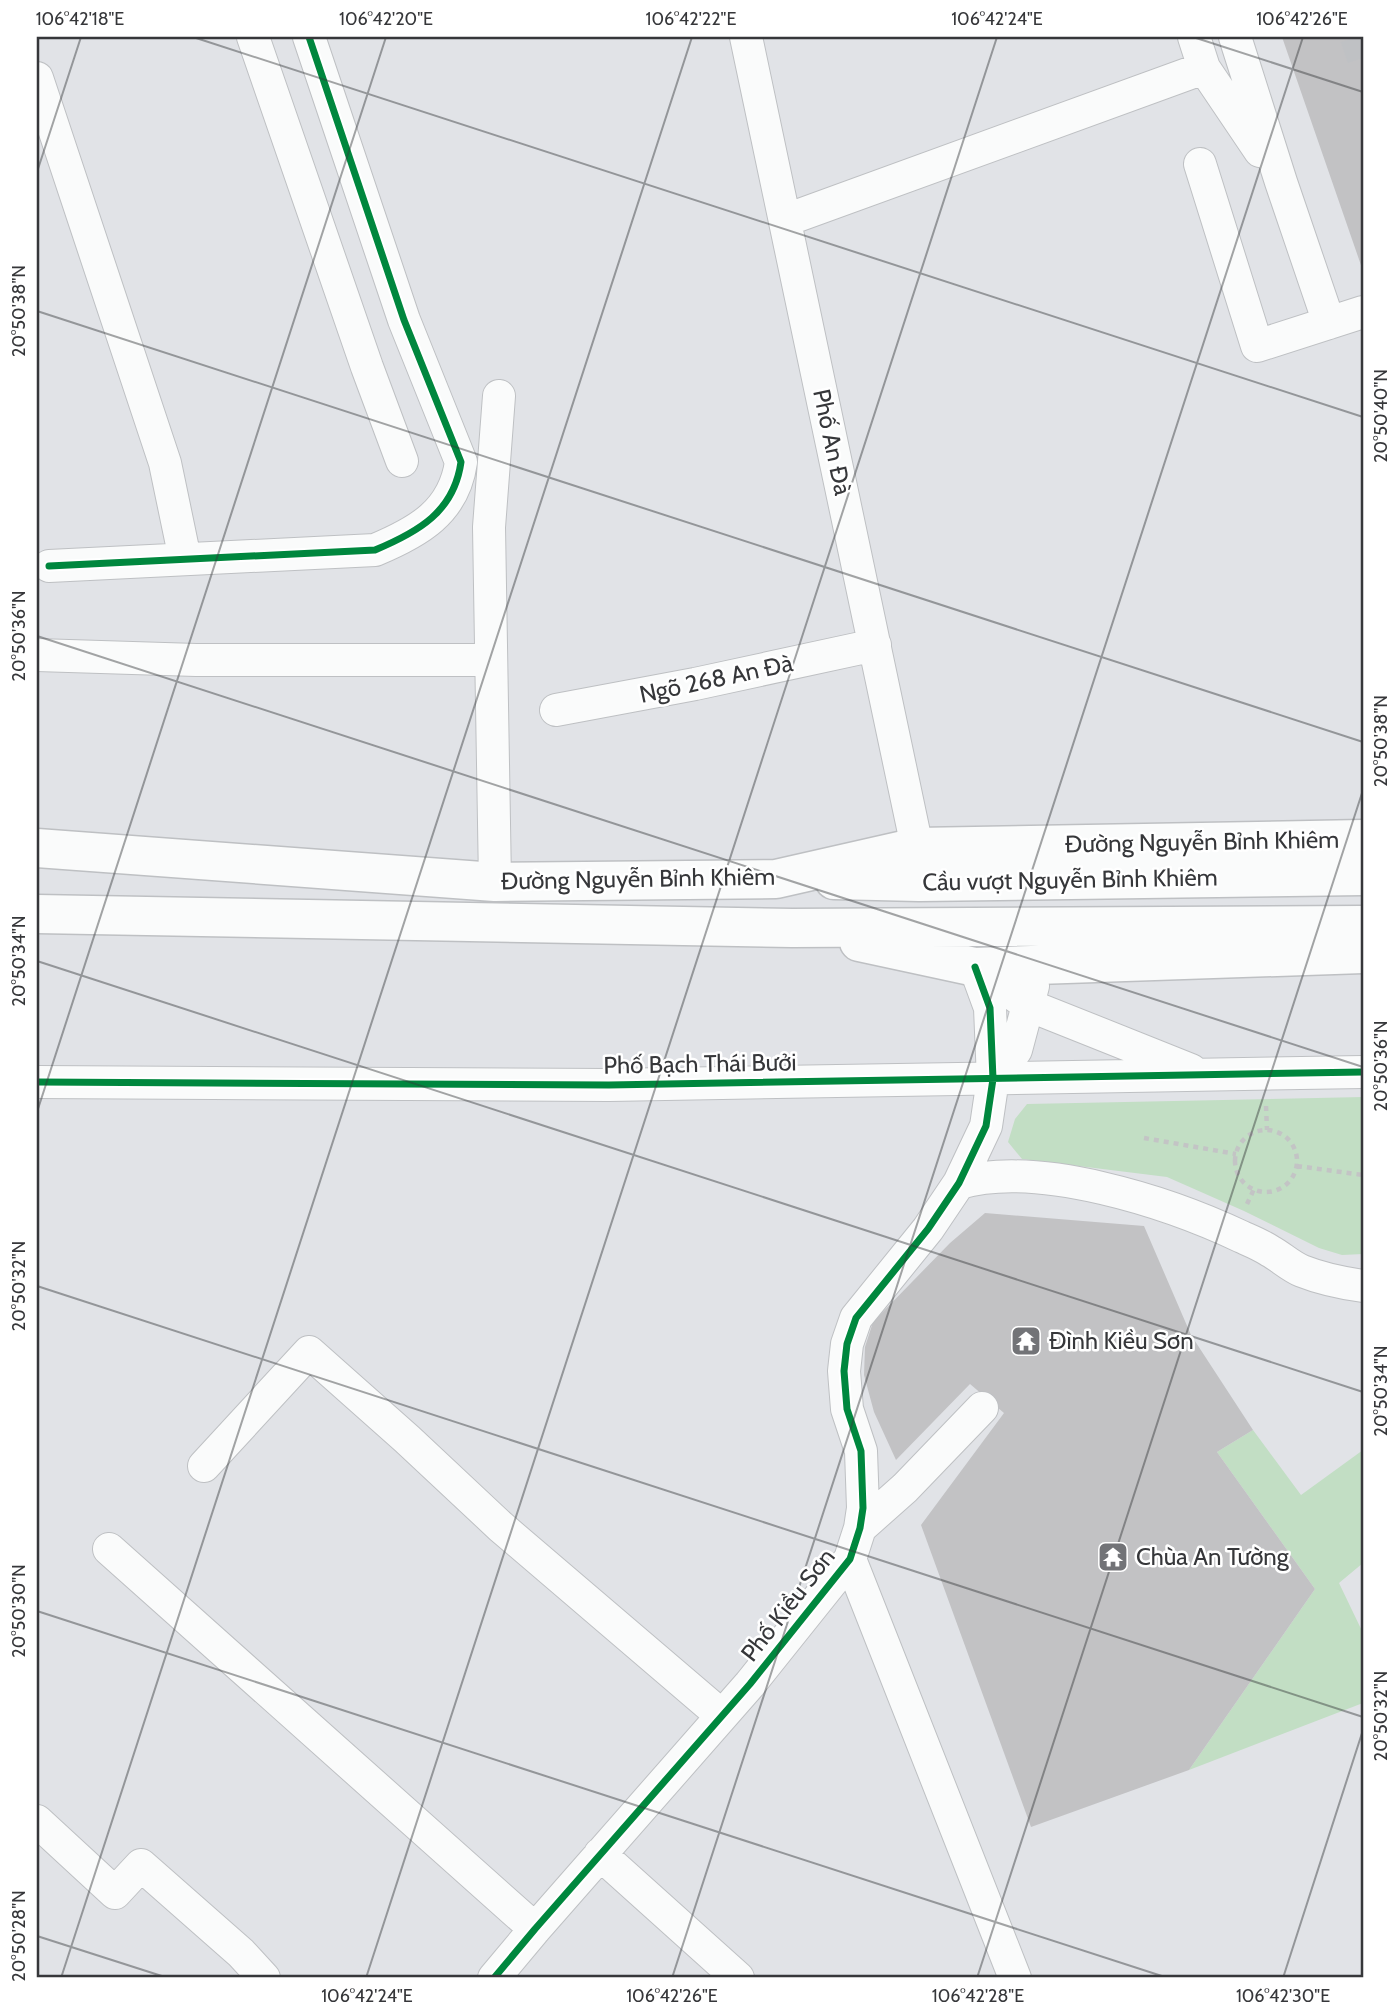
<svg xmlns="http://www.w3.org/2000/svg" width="1400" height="2015" font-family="Cabin,sans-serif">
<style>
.green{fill:#c2dec4}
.building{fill:#c2c2c4}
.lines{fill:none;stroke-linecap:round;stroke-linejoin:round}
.minor-tunnel{stroke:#bfc1c4;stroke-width:32;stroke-dasharray:32 16;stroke-linecap:butt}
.minor-casing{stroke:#bec0c3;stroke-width:34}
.highway-casing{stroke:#bec0c3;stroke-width:41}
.path{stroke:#c3c4c5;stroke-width:4.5;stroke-dasharray:5 5;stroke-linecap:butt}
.minor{stroke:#fafbfb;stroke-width:32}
.highway{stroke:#fafbfb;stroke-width:38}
.cycleway-casing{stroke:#fff;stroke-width:11}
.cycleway{stroke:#00873e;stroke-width:7}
.ticks{fill:none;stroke:#36373a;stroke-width:2;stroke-opacity:0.45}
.labels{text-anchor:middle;stroke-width:5;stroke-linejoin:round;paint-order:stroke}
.street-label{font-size:24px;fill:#36373a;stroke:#fff}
.poi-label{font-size:24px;fill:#36373a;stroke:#fff;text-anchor:start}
.neatline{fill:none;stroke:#36373a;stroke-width:2.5}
.ticks-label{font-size:18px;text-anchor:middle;fill:#36373a}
</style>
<rect width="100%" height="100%" fill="#e1e3e7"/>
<path class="green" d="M1363,1097v157l-21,1 -23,-7 -75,-37 -77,-34 -145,-18 -14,-17 7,-23 12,-15z
M1253,1430l48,65 62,-45v113l-24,20 24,50v70l-174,67 126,-181 -98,-137z"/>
<path class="building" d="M1282,37h81v234z
M985,1213l159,13 47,109 62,95 -36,22 98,137 -126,181 -158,57 -110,-302 83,-112 -34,-29 -74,76 -22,-48 -10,-37 1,-28 8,-25 77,-79z"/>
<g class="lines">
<path class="minor-tunnel" d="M1356,37l7,21"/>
<g class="minor-casing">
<path id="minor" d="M253,37l114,330 35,94
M746,37l171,810
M1235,37l46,145 48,141
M1204,68l56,83
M37,78l128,385 20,96
M1200,164l57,182 106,-34
M786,220l418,-152 -10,-31
M49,566l326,-16c43,-18 79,-38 86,-88l-57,-142 -95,-283
M37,655l159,5h295
M556,710l139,-26 180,-39
M495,882l-6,-355 10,-131
M975,967l53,38 163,65
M993,1079l23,-29 17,-64
M37,1082l572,3 754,-13
M959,1183c80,-23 209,19 283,54 9,4 19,8 28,14 11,6 20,15 32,20 20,8 40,12 61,15
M204,1466l105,-114 98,87 94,88 220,188
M860,1528l45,-40 77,-80
M109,1549l426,380
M850,1559l165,419
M37,1821l78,72 26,-28 100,88 23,25
M600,1854l138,124
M494,1978l41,-49 215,-245 100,-125 10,-31 3,-20 -2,-57 -14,-42 -3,-38 3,-27 9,-26 72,-89 31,-46 27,-57 7,-47 -3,-71 -15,-41"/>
</g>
<g class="highway-casing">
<path id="highway" d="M37,848l458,34 281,-3 141,-32 446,-8
M834,880l85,2 444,-6
M37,914l755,14 571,-3
M859,942l116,25 388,-13"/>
</g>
<path class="path" d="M1266,1106l1,24
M1235 1161a31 31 0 1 1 62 0a31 31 0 1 1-62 0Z
M1144,1138l92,16
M1297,1166l66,9
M1247,1204l7,-15"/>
<use href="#minor" class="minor"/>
<use href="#highway" class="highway"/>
<g class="cycleway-casing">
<path id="cycleway" d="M49,566l326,-16c43,-18 79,-38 86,-88l-57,-142 -95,-283
M37,1082l572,3 754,-13
M494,1978l41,-49 215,-245 100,-125 10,-31 3,-20 -2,-57 -14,-42 -3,-38 3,-27 9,-26 72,-89 31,-46 27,-57 7,-47 -3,-71 -15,-41"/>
</g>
<use href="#cycleway" class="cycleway"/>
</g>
<path class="ticks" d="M193,37l1170,380M1193,37l170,55M37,172l44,-135M37,311l1326,431M37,636l1326,431M37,961l1326,431M37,1112l349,-1075M37,1286l1326,431M37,1611l1131,367M37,1936l131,42M61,1978l631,-1941M366,1978l631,-1941M672,1978l631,-1941M977,1978l386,-1188M1283,1978l80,-248"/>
<defs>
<g id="temple-square" transform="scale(1.575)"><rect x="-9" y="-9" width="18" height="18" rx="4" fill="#727377" stroke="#fff"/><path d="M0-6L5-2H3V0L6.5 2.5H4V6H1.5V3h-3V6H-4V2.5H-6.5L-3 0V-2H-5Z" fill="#fff"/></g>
</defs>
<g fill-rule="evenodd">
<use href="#temple-square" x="1026" y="1341"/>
<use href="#temple-square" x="1113" y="1557"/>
</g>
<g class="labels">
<g class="street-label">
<text transform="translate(832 442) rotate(78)" y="8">Phố An Đà</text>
<text transform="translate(716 679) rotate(-12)" y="8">Ngõ 268 An Đà</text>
<text transform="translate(1202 842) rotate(-1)" y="8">Đường Nguyễn Bỉnh Khiêm</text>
<text transform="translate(638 879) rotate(-1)" y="8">Đường Nguyễn Bỉnh Khiêm</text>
<text transform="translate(1070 880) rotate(-1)" y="8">Cầu vượt Nguyễn Bỉnh Khiêm</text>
<text transform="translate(700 1064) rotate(-1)" y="8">Phố Bạch Thái Bưởi</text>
<text transform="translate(788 1605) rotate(-52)" y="8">Phố Kiều Sơn</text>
</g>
<g class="poi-label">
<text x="1049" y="1349">Đình Kiều Sơn</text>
<text x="1136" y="1565">Chùa An Tường</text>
</g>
</g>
<rect width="1400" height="2015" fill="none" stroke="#ffffff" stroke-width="77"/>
<rect x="38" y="38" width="1324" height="1938" class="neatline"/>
<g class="ticks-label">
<text x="80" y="25">106°42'18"E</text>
<text x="386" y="25">106°42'20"E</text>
<text x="691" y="25">106°42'22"E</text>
<text x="997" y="25">106°42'24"E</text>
<text x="1302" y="25">106°42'26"E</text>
<text transform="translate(19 311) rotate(-90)" y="6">20°50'38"N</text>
<text transform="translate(1381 416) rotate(-90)" y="6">20°50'40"N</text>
<text transform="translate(19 636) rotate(-90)" y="6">20°50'36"N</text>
<text transform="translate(1381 741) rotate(-90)" y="6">20°50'38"N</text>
<text transform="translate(19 961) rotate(-90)" y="6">20°50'34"N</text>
<text transform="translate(1381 1066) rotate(-90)" y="6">20°50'36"N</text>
<text transform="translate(19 1286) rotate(-90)" y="6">20°50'32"N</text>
<text transform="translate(1381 1391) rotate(-90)" y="6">20°50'34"N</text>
<text transform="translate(19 1611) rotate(-90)" y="6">20°50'30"N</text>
<text transform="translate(1381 1716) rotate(-90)" y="6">20°50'32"N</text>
<text transform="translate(19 1936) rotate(-90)" y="6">20°50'28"N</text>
<text x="367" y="2002">106°42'24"E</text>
<text x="672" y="2002">106°42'26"E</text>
<text x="978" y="2002">106°42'28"E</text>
<text x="1283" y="2002">106°42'30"E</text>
</g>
</svg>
